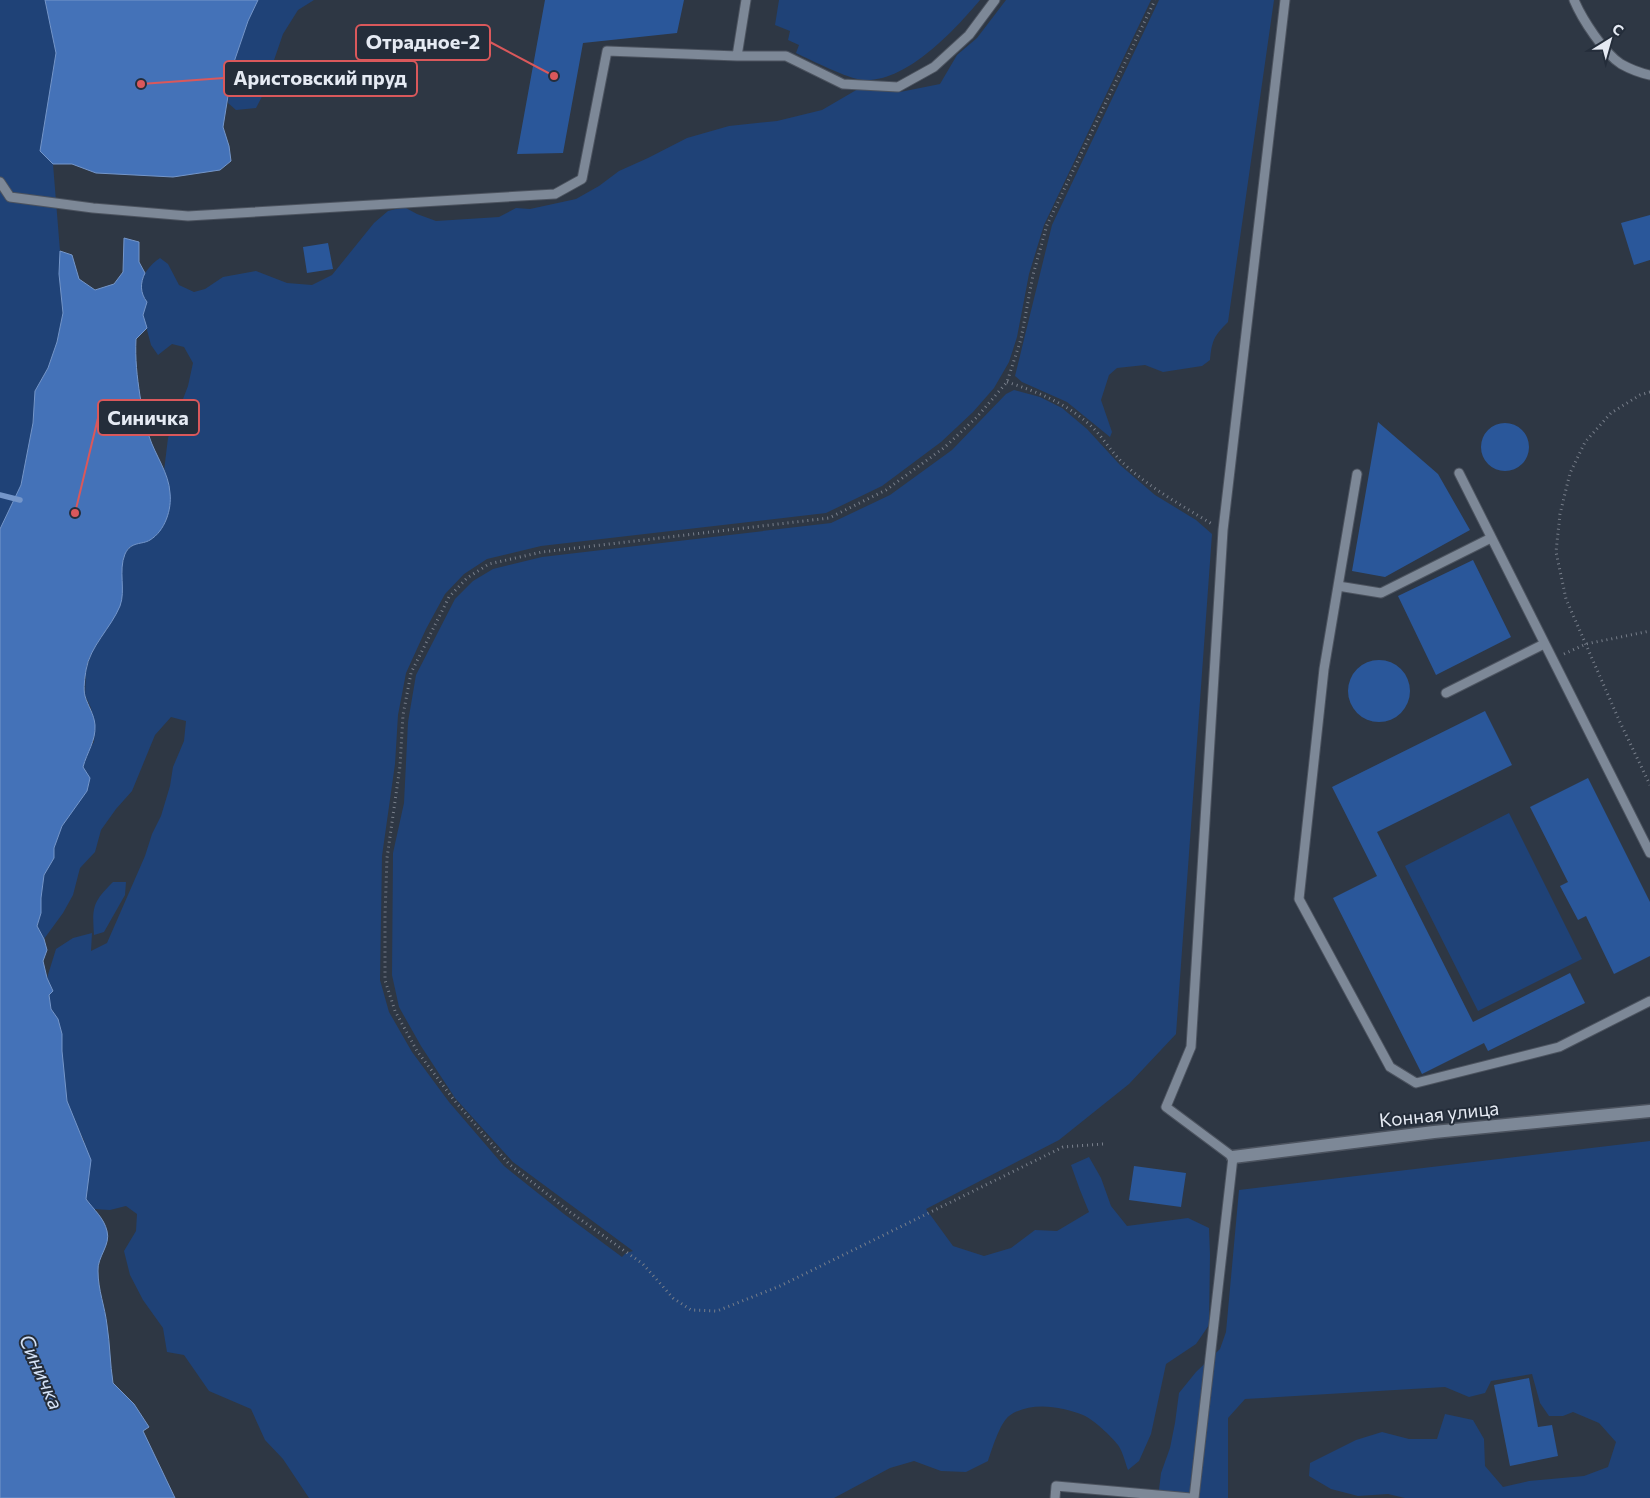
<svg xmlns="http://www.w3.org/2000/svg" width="1650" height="1498" font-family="Commissioner,sans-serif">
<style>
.green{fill:#1f4277}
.water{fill:#4472b8;stroke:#7496ca}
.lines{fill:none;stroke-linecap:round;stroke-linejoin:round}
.stream{stroke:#7496ca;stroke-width:5.5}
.building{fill:#2a579a}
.lane-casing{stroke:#4c535f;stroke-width:11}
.street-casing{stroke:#4c535f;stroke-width:15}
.path{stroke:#787f8b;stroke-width:3;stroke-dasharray:1 4;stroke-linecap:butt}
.lane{stroke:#7d8897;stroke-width:9}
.street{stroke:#7d8897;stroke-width:12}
.labels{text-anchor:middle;stroke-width:4;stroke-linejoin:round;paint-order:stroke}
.street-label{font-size:19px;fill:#e5eaf3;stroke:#242d3a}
.water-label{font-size:20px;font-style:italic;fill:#d5e2f6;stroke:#242d3a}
.leader{fill:none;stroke:#da585b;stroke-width:2}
.callout-dot{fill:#da585b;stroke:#242d3a;stroke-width:2}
.callout{fill:#242d3a;stroke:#da585b;stroke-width:2}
.callout-label{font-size:20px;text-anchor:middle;font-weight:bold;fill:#e5eaf3}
</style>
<rect width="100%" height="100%" fill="#2e3744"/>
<path class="green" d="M0,0h45l11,53 -16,98 13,13 7,87 -1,23 4,39 -6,29 -9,26 -13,23 -2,32 -12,62 -21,44z
M258,0h56l-16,10 -15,24 -10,29 -6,24 -11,21 -20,2 -8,-7 5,-38 15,-44z
M779,0h201c-26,31 -74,83 -117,80 -15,-1 -52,-20 -67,-27l3,-8 -11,-5 2,-9 -15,-6z
M1006,0h145l-107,225 -15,49 -12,63 -8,25 -15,26 -21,24 -32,30 -59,44 -56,27 -285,33 -54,13 -23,15 -19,20 -19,35 -20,44 -8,42 -3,49 -13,92 -2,124 9,32 23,40 37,50 55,64 60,48 58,43 4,-4 7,-2 -120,-89 -58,-64 -34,-52 -22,-39 -7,-32 1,-122 11,-50 4,-81 8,-47 39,-76 18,-18 20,-12 49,-12 289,-34 59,-28 62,-45 54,-56 8,-4 26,7 22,11 25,21 33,36 35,30 41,25 16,14 -36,500 -47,50 -70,56 -133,69 27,37 31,10 27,-8 24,-18 22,1 32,-19 -9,-22 -9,-25 18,-8 12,21 10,28 16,20 61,-8 21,10 1,27 -1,70 -13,19 -30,20 -15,70 -12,27 -11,9c-3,-8 -5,-18 -10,-25 -7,-9 -24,-25 -35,-30 -22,-9 -54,-14 -74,1 -9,7 -17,33 -21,45l-22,11 -25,-1 -27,-10 -24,7 -56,30h-525l-26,-39 -18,-19 -14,-31 -42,-18 -25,-36 -17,-3 -4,-24 -20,-28 -13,-25 -6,-24 12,-20 1,-17 -11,-8 -16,4 -17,-1 -7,-10 2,-19 -4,-40 -8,-15 -9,-24 -5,-50v-17l-4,-15 -7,-10 -2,-14 4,-4 -6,-13 9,-29 17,-11 19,-5 -1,18 16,-8 38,-87 7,-22 9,-18 9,-30 3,-19 11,-26 2,-20 -15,-4 -16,18 -23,56 -16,18 -15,21 -6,22 -15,16 -7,27 -10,18 -19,26 -7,-13 4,-13v-15l3,-23 10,-17v-10l8,-22 9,-14 16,-60 7,-10 1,-18 -4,-16 -6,-13 1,-26 6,-17 28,-47 1,-39 5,-15 11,-9 13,-2 20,-48 -6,-21 4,-33 20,-52 5,-23 -9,-16 -12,-3 -14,11 -7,-10 -8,-30 4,-13c-13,-16 -2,-34 13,-44l8,6 11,21 15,7 11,-3 18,-12 33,-6 31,12 25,2 20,-10 42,-52 14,-12 16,-4 13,7 19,7 63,-4 17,-9 14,1 46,-10 23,-13 20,-15 29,-13 39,-20 42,-12 48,-5 45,-11 36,-21 42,3 40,-8 17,-29 20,-17z
M1159,0h115l-46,322c-14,14 -16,18 -18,38l-8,6 -39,6 -18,-7 -28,3 -8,7 -8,25 11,32 -2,5 -43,-35 -45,-20 -7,-6 37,-151z
M1509,813l73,146 -104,52 -73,-145z
M113,882h13l-1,13 -21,37 -10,3c-2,-29 -1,-33 19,-53z
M1650,1141v357h-245l-17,-4 -30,2 -27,-7 -22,-13 1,-13 46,-23 26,-8 27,7h28l8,-25 28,6 11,19 1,27 18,21 26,-6 55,-5 24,-9 8,-25 -17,-19 -26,-11 -10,4h-14l-9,-13 -8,-29 -41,7 -6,12 -16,4 -24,-10 -200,12 -17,19v80h-70l3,-25 9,-25 5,-25 4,-30 17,-21 24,-23 6,-17 13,-142z"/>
<path class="water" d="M45,0h213l-10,21 -15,44 -10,62 6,19 2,15 -11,9 -47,7 -77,-4 -24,-9h-19l-13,-13 16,-98z
M124,238l15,4v20l6,11c-5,10 -5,20 2,29l-4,13 4,13 -11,11c-1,20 1,37 4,57 3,14 4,27 9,40 6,19 20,37 21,57 2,16 -5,38 -20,47 -8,5 -19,1 -25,14 -7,17 1,36 -5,52 -9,22 -30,40 -34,64 -1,7 -3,19 -1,26 3,10 9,18 10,29 1,16 -8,27 -12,42l7,11 -3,13 -25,35 -8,22v10l-10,17 -3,23v15l-4,13 7,13 3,11 -4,11 4,17 6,13 -4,4 2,14 7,10 4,15v17l5,50 24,59 -5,39c8,11 18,19 21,32 4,14 -10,26 -9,40 0,19 7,36 9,54 3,19 3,39 6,58l21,21 15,23 -6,4 32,67h-175v-969l21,-44 12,-62 2,-32 13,-23 9,-26 6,-29 -4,-39 1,-23 12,4 7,24 16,11 19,-6 9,-12z"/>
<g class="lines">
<path class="stream" d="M0,495l20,5"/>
</g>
<path class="building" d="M545,0h139l-7,33 -94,10 -20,110 -46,1z
M1650,215v45l-16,5 -13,-42z
M328,243l5,26 -26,4 -4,-26z
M1378,422l60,52 32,56 -85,47 -33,-6z
M1481 447a24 24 0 1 1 48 0a24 24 0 1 1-48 0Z
M1473,560l38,77 -75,38 -38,-79z
M1348 691a31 31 0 1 1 62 0a31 31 0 1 1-62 0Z
M1485,711l27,54 -135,67 96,190 97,-49 15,30 -97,48 -4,-8 -62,31 -89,-176 44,-22 -45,-89z
M1588,778l62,124v54l-36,18 -28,-58 -8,4 -18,-34 8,-4 -38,-75z
M1134,1166l52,7 -5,34 -52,-7z
M1529,1378l9,49 14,-2 6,31 -48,10 -16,-81z"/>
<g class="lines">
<g class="lane-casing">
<path id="lane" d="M1574,0c8,19 30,53 47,64 9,5 19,9 29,11
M737,56l9,-56
M0,182l10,15 83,11 95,8 367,-22 27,-15 25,-128 130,5h49l57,28 55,3 36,-20 35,-32 26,-35
M1459,473l191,380
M1357,474l-19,112 43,7 110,-55
M1338,586l-14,83 -25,230 91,168 26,16 143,-36 91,-46
M1446,693l98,-49
M1055,1498l1,-12 135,12
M1194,1498l39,-341 -67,-50 25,-60 32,-517 62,-530"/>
</g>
<g class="street-casing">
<path id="street" d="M1233,1157l201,-25 216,-21"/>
</g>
<path class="path" d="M1007,382c31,10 59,21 84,44 12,11 20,26 32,37 27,25 58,42 89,61
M1650,392l-10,3 -29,18 -26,29 -15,31 -10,41 -4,38 10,47 53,121 31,65
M1564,654l22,-10 64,-13
M1103,1144l-40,3 -283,139 -63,25 -26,-1 -18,-12 -30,-34 -73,-52 -61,-48 -55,-64 -37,-49 -22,-40 -10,-31v-65l2,-57 13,-92 3,-51 8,-42 38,-76 18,-19 22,-14 53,-12 287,-34 57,-28 59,-43 32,-30 30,-35 14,-43 12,-64 14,-50 108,-225"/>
<use href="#lane" class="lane"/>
<use href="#street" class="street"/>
</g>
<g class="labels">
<g class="street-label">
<text transform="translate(1439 1114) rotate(-6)" y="7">Конная улица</text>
</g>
<g class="water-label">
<text transform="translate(41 1372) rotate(66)" y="7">Синичка</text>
</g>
</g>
<path class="leader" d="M554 76L490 42M141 84L224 78M75 513L98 418"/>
<g class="callout-dot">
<circle cx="554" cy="76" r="5"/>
<circle cx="141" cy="84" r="5"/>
<circle cx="75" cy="513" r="5"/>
</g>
<g class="callout">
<rect x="356" y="25" width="134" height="35" rx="5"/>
<rect x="224" y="61" width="193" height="35" rx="5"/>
<rect x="98" y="400" width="101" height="35" rx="5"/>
</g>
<g class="callout-label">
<text x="423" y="49">Отрадное-2</text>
<text x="320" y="85">Аристовский пруд</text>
<text x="148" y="425">Синичка</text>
</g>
<g transform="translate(1610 40) rotate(37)" stroke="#242d3a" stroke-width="4" paint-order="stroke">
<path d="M0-4L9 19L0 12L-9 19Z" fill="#e5eaf3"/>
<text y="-8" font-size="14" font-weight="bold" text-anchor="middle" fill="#e5eaf3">С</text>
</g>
</svg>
